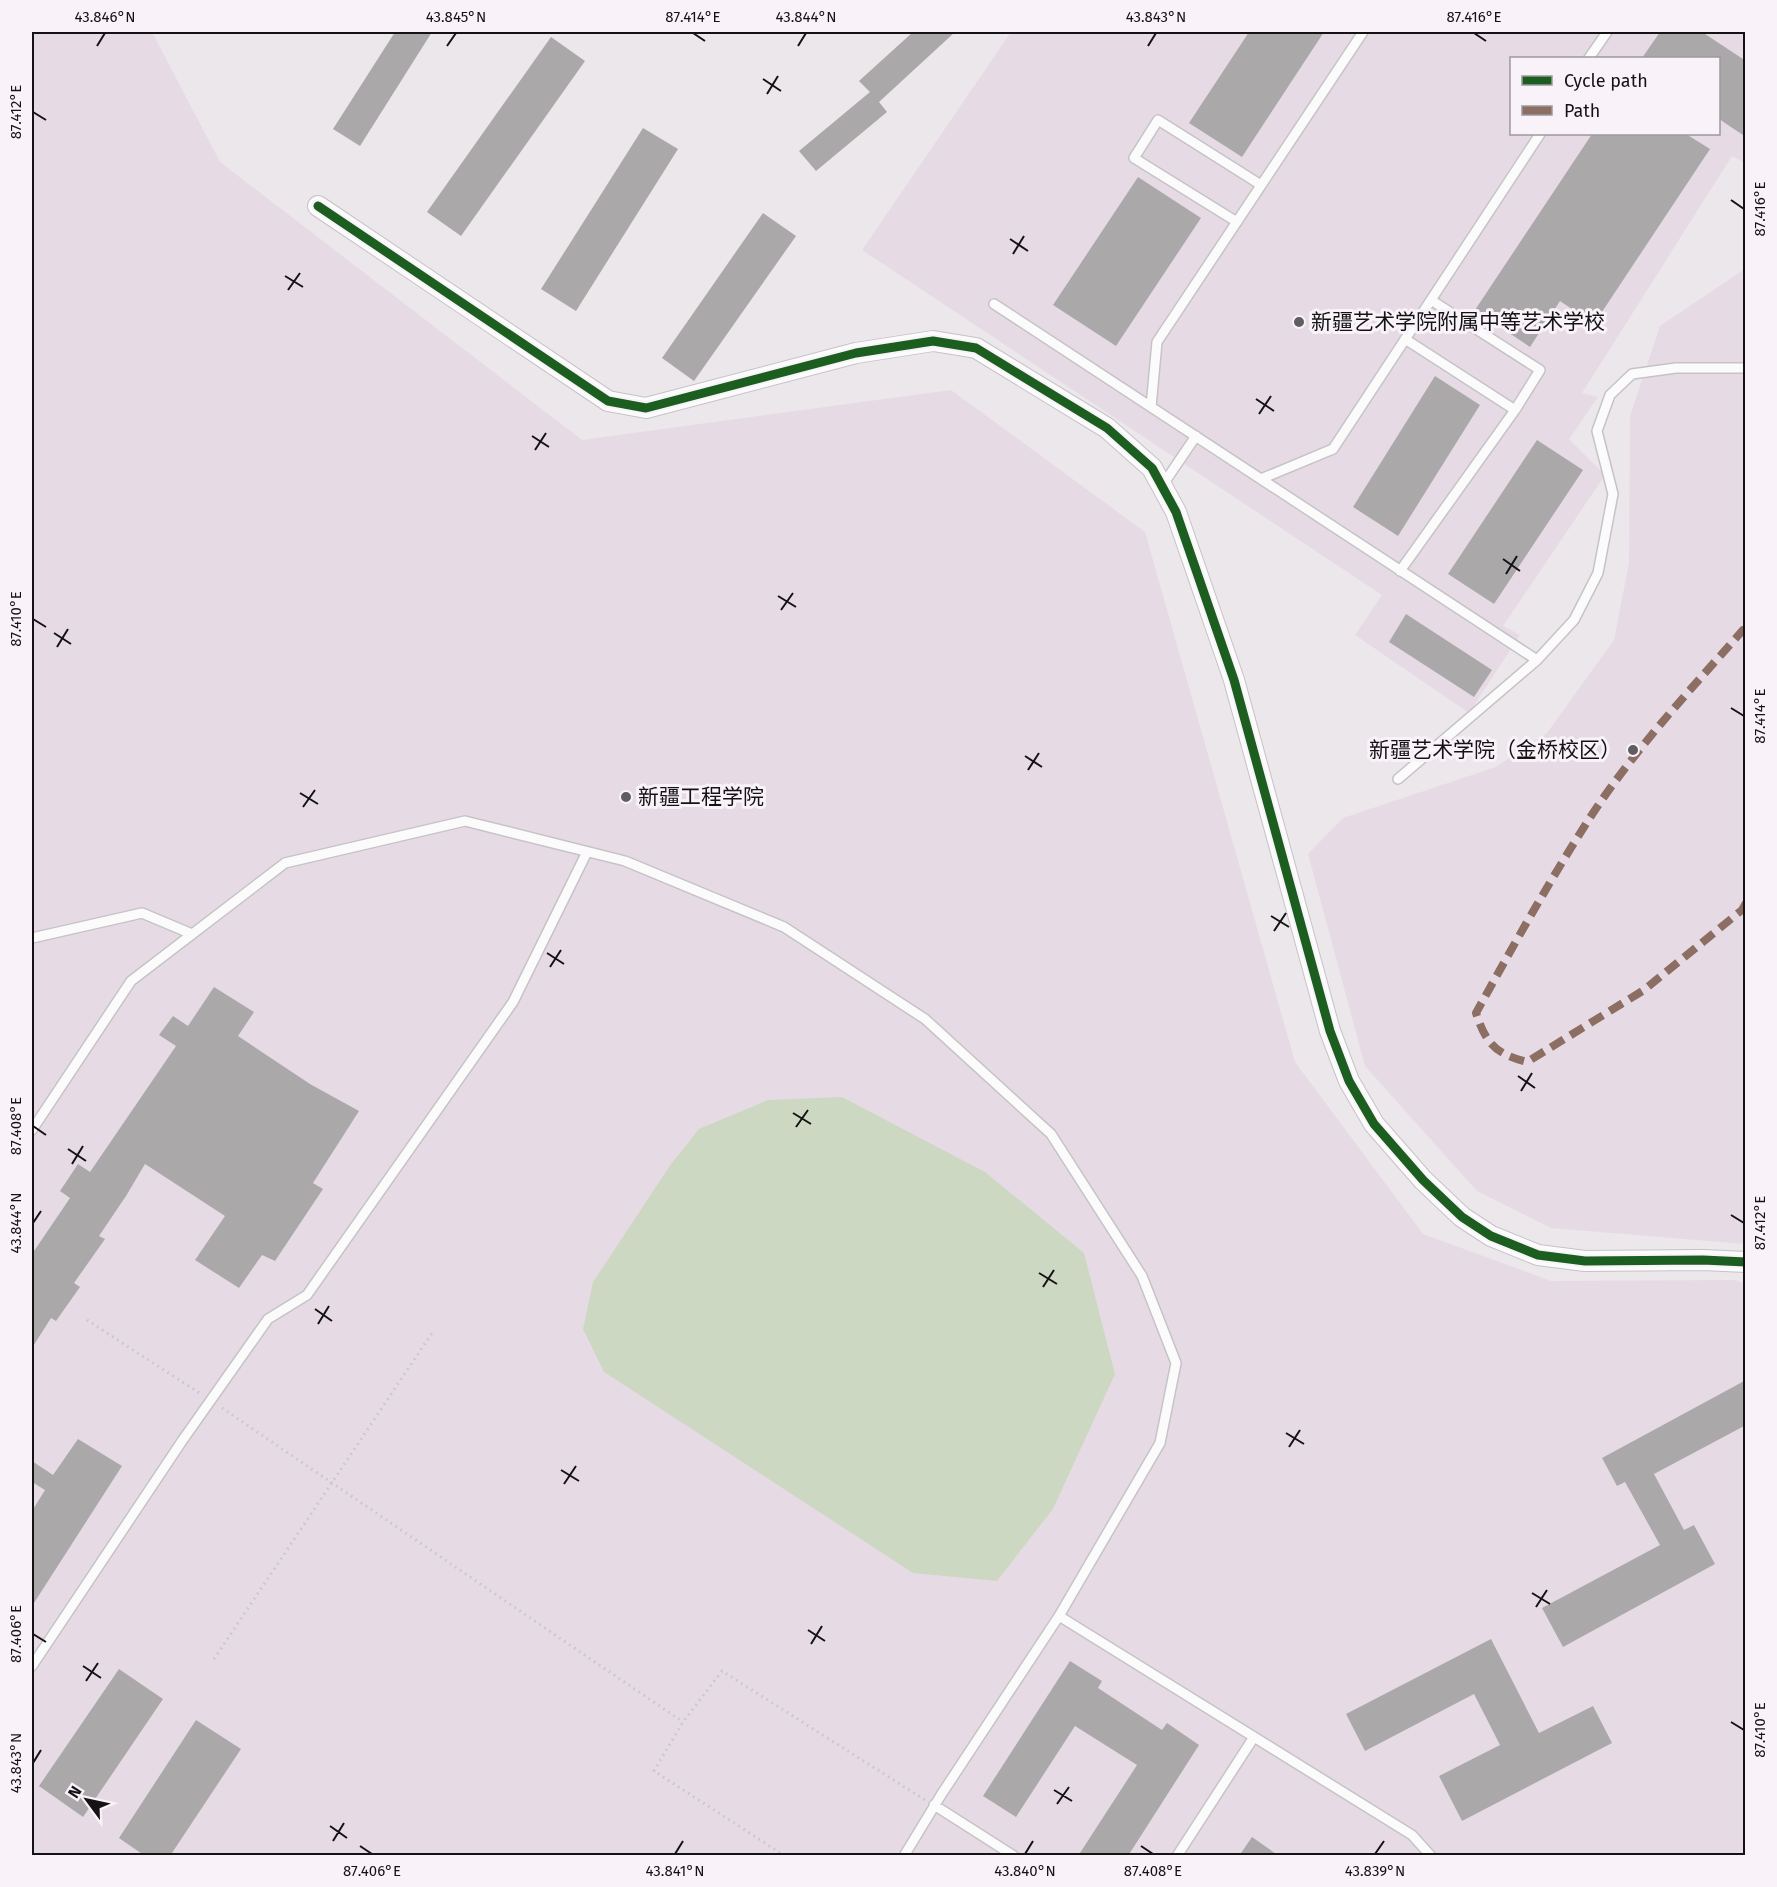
<svg xmlns="http://www.w3.org/2000/svg" width="1777" height="1887" font-family="'Fira Sans','Noto Sans SC',sans-serif">
<style>
.education{fill:#e6dbe5;fill-rule:evenodd}
.green{fill:#cdd8c2}
.building{fill:#aba8aa}
.lines{fill:none;stroke-linecap:round;stroke-linejoin:round}
.lane-casing{stroke:#c6c3c6;stroke-width:12}
.street-casing{stroke:#c6c3c6;stroke-width:22}
.path{stroke:#c8c6c7;stroke-width:3;stroke-dasharray:1.5 4.5;stroke-linecap:butt}
.lane{stroke:#fcfbfc;stroke-width:9}
.street{stroke:#fcfbfc;stroke-width:20}
.quiet{stroke:#8d6e63;stroke-width:8;stroke-dasharray:15 8;stroke-linecap:butt}
.cycleway-casing{stroke:#f9f3f9;stroke-width:13}
.cycleway{stroke:#1b5e20;stroke-width:9}
.ticks{fill:none;stroke:#141214;stroke-width:2}
.poi-dot{fill:#5f5d5f;stroke:#f9f3f9;stroke-width:2}
.labels{text-anchor:middle;stroke-width:6;stroke-linejoin:round;paint-order:stroke}
.poi-label{font-size:21px;fill:#141214;stroke:#f9f3f9;text-anchor:start}
.neatline{fill:none;stroke:#141214;stroke-width:2}
.ticks-label{font-size:15px;text-anchor:middle;fill:#141214}
</style>
<rect width="100%" height="100%" fill="#ebe7ea"/>
<path class="education" d="M32,32h120l68,130 362,278 369,-50 194,142 150,530 128,172 128,47 182,-1 12,3v572l-1713,1z
M1011,32h734v131l-13,-7 -150,237 16,4 -29,42 36,36 -102,151 17,9 -51,78 -114,-78 27,-40 -520,-345zM1512,58h206v76h-206z
M1745,269v975l-194,-16 -74,-37 -112,-125 -57,-212 35,-36 153,-51 51,-34 67,-93 15,-77 1,-147 30,-90z"/>
<path class="green" d="M842,1097l143,75 99,81 31,121 -62,135 -56,72 -84,-8 -309,-201 -21,-43 10,-47 78,-118 28,-35 69,-29z"/>
<path class="building" d="M395,32h37l-72,114 -27,-17z
M913,32h42l-76,70 8,10 -71,59 -17,-20 71,-59 -11,-11z
M1249,32h75l-82,125 -53,-34z
M1660,32h42l44,29v76l-27,-18v-61h-77z
M551,37l34,24 -124,175 -34,-24z
M643,128l35,21 -102,162 -35,-22z
M1592,134h94l24,15 -116,175 -34,-23 -30,46 -55,-37z
M1138,177l63,41 -85,128 -63,-41z
M763,213l33,23 -102,145 -32,-23z
M1435,376l45,29 -82,131 -45,-29z
M1537,440l46,30 -89,134 -46,-30z
M1406,614l86,56 -18,27 -85,-55z
M214,987l40,25 -16,24 72,48 49,27 -46,72 10,6 -48,72 -13,-6 -23,33 -44,-28 30,-44 -80,-52 -19,32 -27,40 6,3 -31,44 6,4 -24,34 -5,-3 -19,30v-94l38,-56 -10,-7 18,-27 12,8 86,-126 -17,-11 14,-19 15,10z
M1746,1380v45l-92,49 30,56 10,-5 21,39 -152,83 -21,-39 118,-63 -35,-63 -8,4 -15,-28z
M78,1439l44,27 -90,140v-95l13,-21 -13,-8v-21l21,14z
M1491,1639l48,94 54,-27 19,37 -150,78 -23,-45 61,-31 -26,-51 -109,57 -19,-37z
M1070,1661l32,20 -4,7 64,42 5,-7 32,22 -71,111h-50l59,-91 -62,-39 -59,91 -33,-21z
M119,1669l44,30 -80,118 -44,-31z
M196,1720l45,29 -71,107h-25l-26,-18z
M1252,1837l27,19h-40z"/>
<g class="lines">
<g class="lane-casing">
<path id="lane" d="M1589,58l18,-26
M1237,222l-103,-64 24,-38 103,65
M994,304l543,356
M1405,339l110,71 25,-40 -109,-70
M1151,407l6,-65 206,-310
M1261,479l72,-30 207,-315
M1162,486l34,-50
M1400,571l115,-161
M1398,779l139,-119 37,-40 24,-47 15,-79 -16,-63 13,-36 22,-21 44,-6h70
M32,938l110,-25 50,21
M32,1130l99,-149 154,-118 180,-42 160,40 159,66 141,92 126,115 91,142 34,87 -16,80 -101,173 -118,179 -37,61
M1059,1616l353,219 19,21
M32,1666l150,-225 86,-122 39,-24 206,-293 74,-150
M934,1805l80,51
M1177,1856l77,-119"/>
</g>
<g class="street-casing">
<path id="street" d="M318,206l290,195 38,7 210,-55 77,-12 43,7 131,80 45,40 24,44 58,168 96,351 19,50 25,43 49,56 39,37 29,19 47,19 47,6 118,-1 43,2"/>
</g>
<path class="path" d="M87,1320l114,74
M222,1408l461,314
M214,1659l220,-329
M785,1856l-131,-85 29,-49 39,-51 203,129"/>
<use href="#lane" class="lane"/>
<use href="#street" class="street"/>
<path class="quiet" d="M1746,631l-3,-1c-52,59 -106,117 -150,183 -42,65 -80,133 -117,200 10,31 20,41 51,49l117,-72 98,-80 4,-7"/>
<g class="cycleway-casing">
<path id="cycleway" d="M318,206l290,195 38,7 210,-55 77,-12 43,7 131,80 45,40 24,44 58,168 96,351 19,50 25,43 49,56 39,37 29,19 47,19 47,6 118,-1 43,2"/>
</g>
<use href="#cycleway" class="cycleway"/>
</g>
<path class="ticks" d="M693,33l12,8M1474,33l12,8M97,46l8,-13M447,46l9,-13M798,46l8,-13M1148,46l8,-13M763,79l18,12M767,94l11,-18M33,112l13,8M1731,200l13,9M1010,239l18,12M1013,254l11,-18M285,276l18,11M288,290l12,-17M1256,399l18,12M1259,414l12,-18M532,436l17,11M535,450l11,-17M1503,559l17,12M1506,574l11,-18M778,596l18,11M781,610l12,-17M33,619l13,8M54,633l17,11M57,647l11,-18M1731,708l13,8M1025,756l17,11M1028,770l11,-17M300,793l18,11M303,807l12,-17M1271,916l18,11M1274,931l12,-18M547,953l17,11M550,967l11,-17M1518,1076l17,12M1521,1091l11,-18M793,1113l18,11M33,1126l13,9M796,1127l12,-17M68,1149l18,12M72,1164l11,-18M1731,1215l13,8M33,1223l8,-12M1039,1273l18,11M1043,1287l11,-17M315,1309l17,12M318,1324l11,-18M1286,1433l18,11M1289,1447l11,-17M561,1470l18,11M564,1484l12,-18M1532,1593l18,11M1536,1607l11,-17M808,1630l17,11M33,1634l13,8M811,1644l11,-18M83,1666l18,12M86,1681l12,-18M1731,1722l13,8M33,1763l8,-13M1054,1790l18,11M1057,1804l12,-17M330,1826l17,12M333,1841l11,-18M360,1846l12,8M1141,1846l12,8M675,1854l8,-13M1025,1854l8,-13M1375,1854l9,-13"/>
<g class="poi-dot">
<circle cx="1299" cy="322" r="6"/>
<circle cx="1633" cy="750" r="6"/>
<circle cx="626" cy="797" r="6"/>
</g>
<g class="labels">
<g class="poi-label">
<text x="1311" y="329">新疆艺术学院附属中等艺术学校</text>
<text x="1621" y="757" text-anchor="end">新疆艺术学院（金桥校区）</text>
<text x="638" y="804">新疆工程学院</text>
</g>
</g>
<rect width="1777" height="1887" fill="none" stroke="#f9f3f9" stroke-width="66"/>
<rect x="1510" y="57" width="210" height="78" fill="#f9f3f9" stroke="#9d999d" stroke-width="1.5"/>
<rect x="1522" y="76" width="30" height="9" fill="#1b5e20" stroke="#9d999d" stroke-width="1.5"/>
<text x="1564" y="87" font-size="18" fill="#141214">Cycle path</text>
<rect x="1522" y="106" width="30" height="9" fill="#8d6e63" stroke="#9d999d" stroke-width="1.5"/>
<text x="1564" y="117" font-size="18" fill="#141214">Path</text>
<g transform="translate(87 1800) rotate(303)" stroke="#f9f3f9" stroke-width="4.5" paint-order="stroke">
<path d="M0-4.5L10 22L0 15L-10 22Z" fill="#141214"/>
<text y="-9" font-size="16" font-weight="bold" text-anchor="middle" fill="#141214">N</text>
</g>
<rect x="33" y="33" width="1711" height="1821" class="neatline"/>
<g class="ticks-label">
<text x="105" y="22">43.846°N</text>
<text x="456" y="22">43.845°N</text>
<text x="693" y="22">87.414°E</text>
<text x="806" y="22">43.844°N</text>
<text x="1156" y="22">43.843°N</text>
<text x="1474" y="22">87.416°E</text>
<text transform="translate(16 112) rotate(-90)" y="5">87.412°E</text>
<text transform="translate(1760 209) rotate(-90)" y="5">87.416°E</text>
<text transform="translate(16 619) rotate(-90)" y="5">87.410°E</text>
<text transform="translate(1760 716) rotate(-90)" y="5">87.414°E</text>
<text transform="translate(16 1126) rotate(-90)" y="5">87.408°E</text>
<text transform="translate(1760 1223) rotate(-90)" y="5">87.412°E</text>
<text transform="translate(16 1223) rotate(-90)" y="5">43.844°N</text>
<text transform="translate(16 1634) rotate(-90)" y="5">87.406°E</text>
<text transform="translate(1760 1730) rotate(-90)" y="5">87.410°E</text>
<text transform="translate(16 1763) rotate(-90)" y="5">43.843°N</text>
<text x="372" y="1876">87.406°E</text>
<text x="675" y="1876">43.841°N</text>
<text x="1025" y="1876">43.840°N</text>
<text x="1153" y="1876">87.408°E</text>
<text x="1375" y="1876">43.839°N</text>
</g>
</svg>
